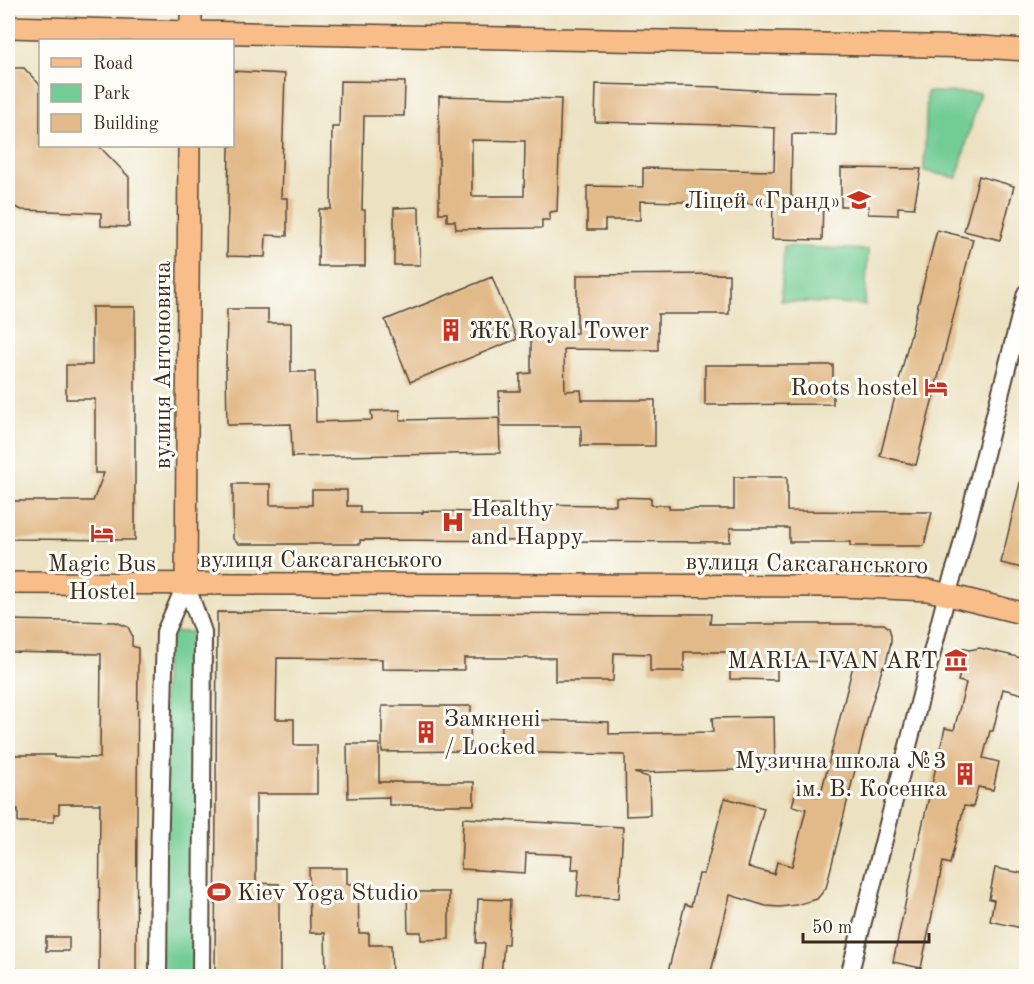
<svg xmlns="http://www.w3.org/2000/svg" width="1034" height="984" font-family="'Old Standard TT',serif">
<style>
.green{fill:#72cc94;stroke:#567b59;stroke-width:1.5}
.building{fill:#e2ba89;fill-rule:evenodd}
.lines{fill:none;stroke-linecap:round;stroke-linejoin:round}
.minor-casing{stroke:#564637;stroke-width:20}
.major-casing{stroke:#564637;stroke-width:24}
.minor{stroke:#fff;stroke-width:16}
.major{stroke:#f8bd88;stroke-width:21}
.labels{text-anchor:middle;stroke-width:6;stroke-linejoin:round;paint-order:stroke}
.poi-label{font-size:24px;fill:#3b2a1e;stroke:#fdfcf7;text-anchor:end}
.street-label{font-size:24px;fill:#3b2a1e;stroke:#fdfcf7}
</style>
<rect width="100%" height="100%" fill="#fdfcf7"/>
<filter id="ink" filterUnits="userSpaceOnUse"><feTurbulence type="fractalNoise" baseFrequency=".0167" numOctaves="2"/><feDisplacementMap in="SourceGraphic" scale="12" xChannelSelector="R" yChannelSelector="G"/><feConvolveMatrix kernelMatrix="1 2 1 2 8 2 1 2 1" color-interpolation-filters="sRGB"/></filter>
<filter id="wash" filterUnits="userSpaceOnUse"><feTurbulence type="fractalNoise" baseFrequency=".008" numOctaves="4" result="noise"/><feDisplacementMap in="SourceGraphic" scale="24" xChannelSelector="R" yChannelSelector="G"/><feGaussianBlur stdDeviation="1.35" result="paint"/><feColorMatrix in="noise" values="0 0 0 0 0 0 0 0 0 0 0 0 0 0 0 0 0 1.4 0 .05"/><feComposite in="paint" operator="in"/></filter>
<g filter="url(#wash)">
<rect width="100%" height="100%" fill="#ece2c2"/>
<path class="green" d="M927,92l53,1 -23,85 -33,-7z
M784,246l84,4 -3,55 -84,-4z
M165,632h38l-2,344h-43z"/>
<g id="blocks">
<path class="building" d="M8,68h16l16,17v61h59l30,31v50l-28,-1v-13l-79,-3 -14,-6z
M232,71l53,3 -4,124h6v38l-21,-1 -1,22 -38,-1 2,-110h3z
M340,81l65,1 -1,34h-40l-2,94h3v56h-47l1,-57h12l1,-82h7z
M596,84l124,3v1l50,3 67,1 -1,43 -44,-1 -1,63 32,1 -1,42 -50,-1 1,-35 -133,-3v19h-35v10h-18v-44l56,1v-19l131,3 1,-43 -50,-3 -130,-3z
M439,96l122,3 -4,112 -7,1v8h-8v8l-86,1 -1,-8h-8v-8h-8zM472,140l53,1 -1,55h-52z
M841,168l80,1 -7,39 -16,-1v8l-30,-1 1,-8h-28z
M979,176l35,10 -14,54 -36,-9z
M419,207l1,58h-26v-57z
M937,230l36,9 -57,226 -36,-9z
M729,274v40h-71v36l-94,-1 1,42 16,-1 1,10h73v46h-74v-20h-81l-1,-35h21v-17l11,-1v-40h46v-58z
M492,277l25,62 -107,43 -25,-62z
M92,307h43v233l-127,-1v-38h85l11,-28h-9v-74h-29v-34h26z
M227,309h41v14h23v49h24l1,50 56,-2 -1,-9 29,-1v10l99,-2 1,35 -208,4 -1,-33 -64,1 -1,-57z
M705,365h128v39l-128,1z
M734,477h53v34l145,1 -8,34h-74v-4h-61v-14h-59v14l-370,-2v4h-121l-6,-5v-55h37v21h42v-15h35v16h13v7h63v-2l62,1v-8l131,1v-8l35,1v7h18v4h65z
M1021,479l5,1v89l-25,-6z
M217,612l494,2 -1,10h174l5,4 2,7v7l-6,25 -2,-1 -14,47 -43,175 -9,11 -21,6 -16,2 -14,-1 -36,-11 -20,81h-43l18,-72 6,2 8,-32h5l21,-76 39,10 -16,59 26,7 3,-12 15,4 14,-57 -14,-3 4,-15 24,6 34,-135 -77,-1v19l-47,-1v-27h-46v19h-34v-17l-36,-1 -1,28h-58v-23h-91v12l-82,-1v-10l-105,-1 -1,61h18v26h23v49h-61v89l23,1v62h1v30h-65z
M8,620l108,2 12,5 4,8v11l6,2 -2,328h-37l1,-172h-41v10h-5v8h-36v-13h-10v-40h5v-14h41v2l46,1 1,-104 -93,-2z
M962,648l7,2 11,-2 46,11v36l-23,-6 -10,42h-3l-7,27 16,4 -6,28 -15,-3 -5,20 -9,-1 -14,58 -7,-2 -22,106 -28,-6 22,-105 30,-129 9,2 12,-47 -8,-2 3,-11h-5z
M382,706h89l-1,45 -88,1z
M774,717l1,52 -141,4 15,4 1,38 -24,1 -1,-61 -124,-3 1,-33 107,3v12l104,-2 -1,-14z
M347,744h32v38h95v23h-85v-8l-41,1z
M463,818l160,9 -4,71 -42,-2 2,-27h-7l1,-14 -47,-2 -1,20 -64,-4z
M309,868h38v16h11l1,49h10v12h22l1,31h-66l-1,-43h-15z
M995,868l31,6v55l-36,-8 4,-21 -5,-1z
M407,892h42v47l-28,1v-8h-13z
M478,899l32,1 -2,44h-4l-3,32h-19l3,-33h-9z
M46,937h23v14h-23z"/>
</g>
</g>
<g filter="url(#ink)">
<use href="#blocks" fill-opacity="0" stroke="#564637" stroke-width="1.5"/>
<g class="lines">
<g class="minor-casing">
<path id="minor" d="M186,584l17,48 -2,344
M158,976l1,-118 6,-226 21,-48
M849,976l98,-382 11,-34 68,-267"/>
</g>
<g class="major-casing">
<path id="major" d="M8,27l183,5 791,15 44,3
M191,40v-32
M8,583l833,3 87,4 98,24
M186,584l3,-438"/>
</g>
<use href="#minor" class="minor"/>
<use href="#major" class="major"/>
</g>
</g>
<defs>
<g id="school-bare" transform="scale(1.8)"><path d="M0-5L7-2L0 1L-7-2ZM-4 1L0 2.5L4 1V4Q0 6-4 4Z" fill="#c8321e" stroke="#fdfcf7" stroke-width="2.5" paint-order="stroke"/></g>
<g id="building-bare" transform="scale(1.8)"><path d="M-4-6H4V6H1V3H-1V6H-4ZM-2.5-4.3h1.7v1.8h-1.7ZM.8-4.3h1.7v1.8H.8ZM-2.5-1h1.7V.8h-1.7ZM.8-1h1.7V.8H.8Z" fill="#c8321e" stroke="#fdfcf7" stroke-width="2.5" paint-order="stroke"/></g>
<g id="hotel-bare" transform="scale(1.8)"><path d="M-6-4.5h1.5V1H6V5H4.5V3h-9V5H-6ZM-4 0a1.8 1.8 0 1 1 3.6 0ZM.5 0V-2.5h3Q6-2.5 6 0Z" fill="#c8321e" stroke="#fdfcf7" stroke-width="2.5" paint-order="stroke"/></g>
<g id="hospital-bare" transform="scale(1.8)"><path d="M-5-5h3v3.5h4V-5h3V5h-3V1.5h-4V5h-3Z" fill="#c8321e" stroke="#fdfcf7" stroke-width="2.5" paint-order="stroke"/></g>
<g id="museum-bare" transform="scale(1.8)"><path d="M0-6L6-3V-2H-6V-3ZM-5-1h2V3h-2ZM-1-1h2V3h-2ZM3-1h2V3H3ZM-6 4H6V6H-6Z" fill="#c8321e" stroke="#fdfcf7" stroke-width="2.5" paint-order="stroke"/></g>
<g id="stadium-bare" transform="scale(1.8)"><path d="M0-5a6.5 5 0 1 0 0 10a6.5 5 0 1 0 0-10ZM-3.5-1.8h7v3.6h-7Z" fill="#c8321e" stroke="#fdfcf7" stroke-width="2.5" paint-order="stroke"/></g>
</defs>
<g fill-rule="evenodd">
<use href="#school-bare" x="859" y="200"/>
<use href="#building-bare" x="451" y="330"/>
<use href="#hotel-bare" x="936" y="387"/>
<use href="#hospital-bare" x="453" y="522"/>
<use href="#hotel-bare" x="102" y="533"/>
<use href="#museum-bare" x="956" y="660"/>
<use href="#building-bare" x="426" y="732"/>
<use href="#building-bare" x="965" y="774"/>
<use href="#stadium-bare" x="219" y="892"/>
</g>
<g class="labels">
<g class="poi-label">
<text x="841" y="208">Ліцей «Гранд»</text>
<text x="469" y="338" text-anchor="start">ЖК Royal Tower</text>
<text x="918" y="395">Roots hostel</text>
<text x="471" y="516" text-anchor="start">Healthy<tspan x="471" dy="28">and Happy</tspan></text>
<text x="102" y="571" text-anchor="middle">Magic Bus<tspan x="102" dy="28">Hostel</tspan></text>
<text x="938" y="668">MARIA IVAN ART</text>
<text x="444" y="726" text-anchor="start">Замкнені<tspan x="444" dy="28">/ Locked</tspan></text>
<text x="947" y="768">Музична школа №3<tspan x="947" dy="28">ім. В. Косенка</tspan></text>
<text x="237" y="900" text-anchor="start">Kiev Yoga Studio</text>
</g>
<g class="street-label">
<text transform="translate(162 365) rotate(-90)" y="8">вулиця Антоновича</text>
<text x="321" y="567">вулиця Саксаганського</text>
<text transform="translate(807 563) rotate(1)" y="8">вулиця Саксаганського</text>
</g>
</g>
<rect width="1034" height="984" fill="none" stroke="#fdfcf7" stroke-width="30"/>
<rect x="39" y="39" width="195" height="108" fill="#fdfcf7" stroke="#afa8a0" stroke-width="1.5"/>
<rect x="51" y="58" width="30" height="9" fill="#f8bd88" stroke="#afa8a0" stroke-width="1.5"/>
<text x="93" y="69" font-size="18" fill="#3b2a1e">Road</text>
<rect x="51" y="84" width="30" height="18" fill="#72cc94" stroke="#afa8a0" stroke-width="1.5"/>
<text x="93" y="99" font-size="18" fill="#3b2a1e">Park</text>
<rect x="51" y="114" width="30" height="18" fill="#e2ba89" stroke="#afa8a0" stroke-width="1.5"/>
<text x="93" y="129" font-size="18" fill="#3b2a1e">Building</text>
<path d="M803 933v9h126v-9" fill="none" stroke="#3b2a1e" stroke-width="3"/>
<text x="812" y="933" font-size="18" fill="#3b2a1e" stroke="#fdfcf7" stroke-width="4.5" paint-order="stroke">50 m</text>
</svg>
